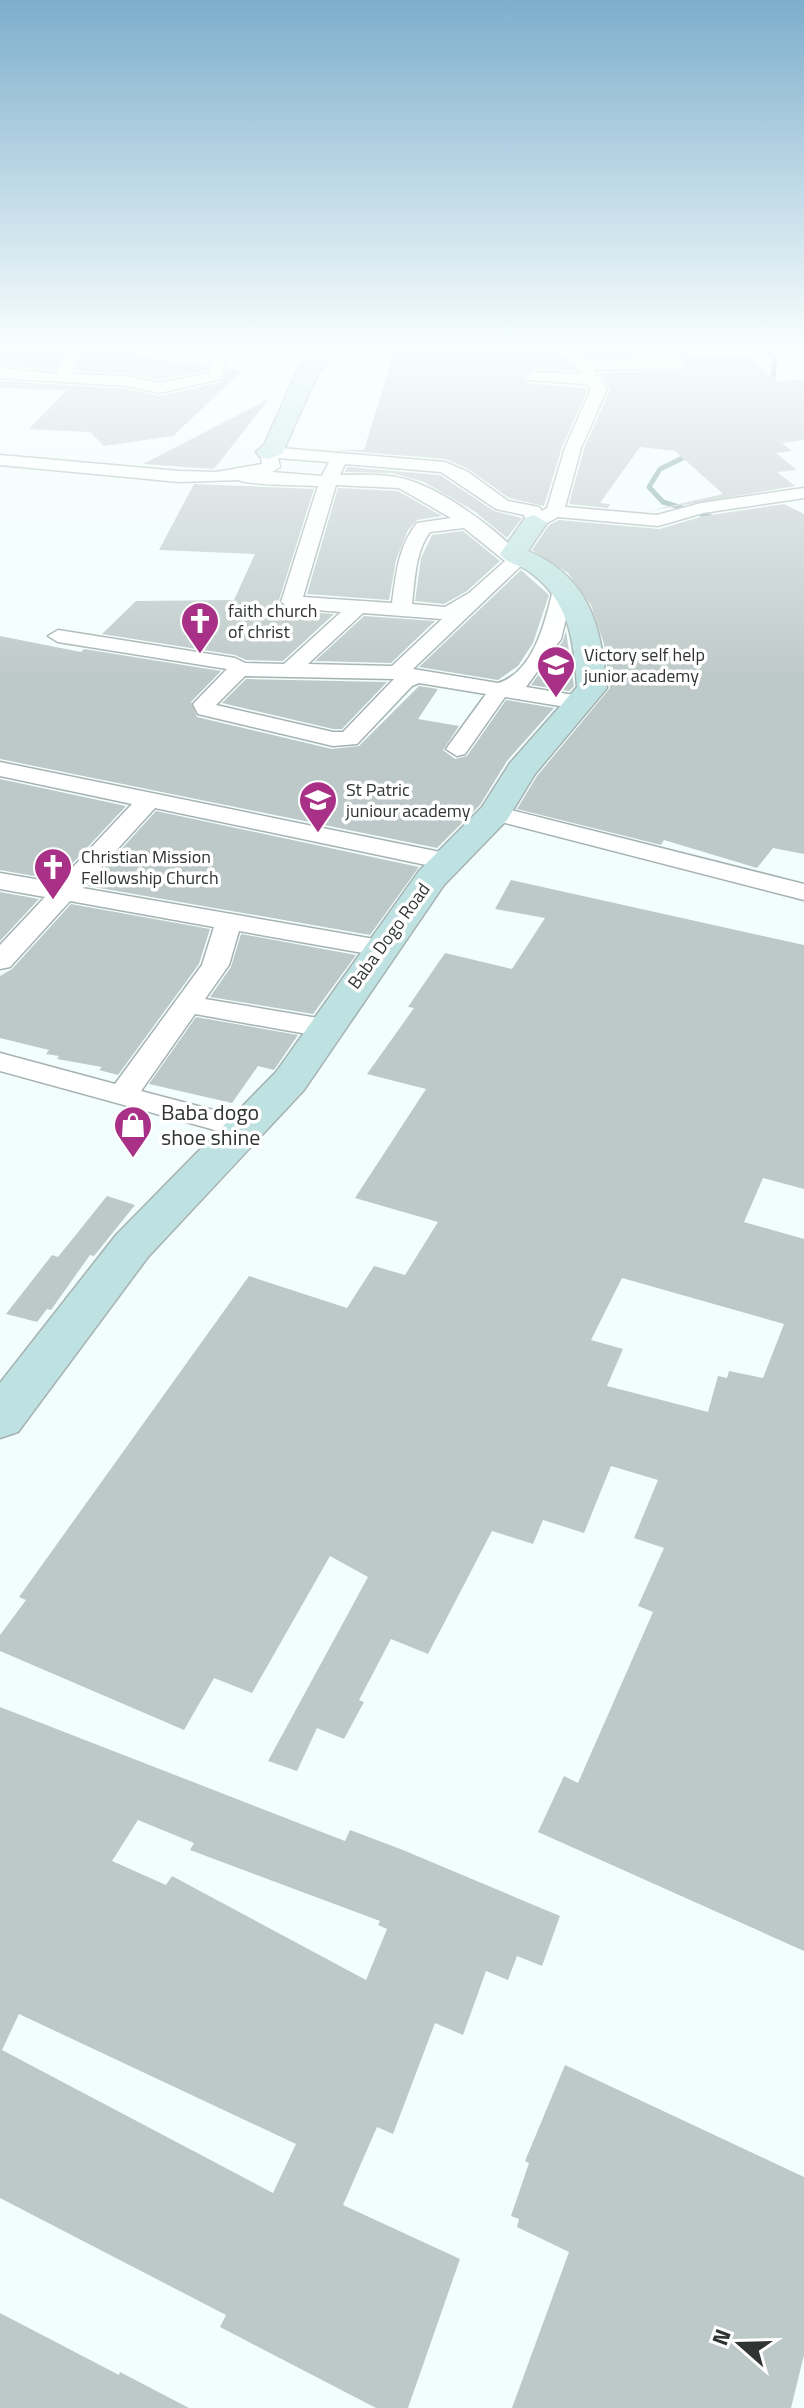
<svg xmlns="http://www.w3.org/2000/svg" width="804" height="2408" font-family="'Titillium Web',sans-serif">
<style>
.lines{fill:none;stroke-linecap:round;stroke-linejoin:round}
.stream{stroke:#7ca4a1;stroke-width:5}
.building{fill:#bdc9c8;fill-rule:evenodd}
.street-casing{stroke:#a6b2b1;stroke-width:3}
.secondary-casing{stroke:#a6b2b1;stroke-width:3}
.street{fill:#fff;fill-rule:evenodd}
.secondary{fill:#bee2e1;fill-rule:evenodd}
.labels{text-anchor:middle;stroke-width:7;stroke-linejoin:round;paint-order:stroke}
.far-poi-label{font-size:18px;fill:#303534;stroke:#fff;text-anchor:start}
.far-street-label{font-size:18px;fill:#303534;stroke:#fff}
.poi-label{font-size:22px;fill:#303534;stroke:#fff;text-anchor:start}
</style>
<rect width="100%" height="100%" fill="#f2fefd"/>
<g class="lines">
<path class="stream" d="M765,344l10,16 -3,26
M693,453l-33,16 -11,18 14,15 51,16"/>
</g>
<path class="building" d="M5,344h62l-13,27 -54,-6v-20z
M88,344h55l-6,12 71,10 -1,4 -48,10 -32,-7 -51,-2z
M440,344h105l28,22 3,5 -43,-2 -11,8 6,6 60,6 -26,58 -18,59 -35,-8 -39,-28 -24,-11 -111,-9h29l31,-101z
M571,344h104v4h12l7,10 52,-3 30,26 28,-1v60l-22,3 10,8 -16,2 21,17 -20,2 18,14 -147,25 75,-17 -48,-43 -35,-4 -40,56 10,1 -2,4 -39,-4 15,-55 26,-59 -10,-17 79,-2 11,-7 -11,-9 -90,3z
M227,369l15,2 -69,65 -69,10 -14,-14 -61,-3 38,-39 -67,-2v-7l127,8 33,7 62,-14z
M269,399l-55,70 -71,-5z
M347,467l93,8 54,36 28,7 -15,20 -33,-27 -50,-29 -32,-9 -47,-1z
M194,484l120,5 -36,114 13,8 43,3 -51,47 -37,-1 -11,-5 -133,-21 34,-33 98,-1 21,-46 -96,-4z
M338,488l60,3 44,25 -25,4 -9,10 -12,30 -7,40 -82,-6z
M784,504l20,10v340l-31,-6 -16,20 -93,-28 -3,5 -144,-36 20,-33 73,-88 -6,-44 -13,-39 -23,-32 -36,-23 17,-25 10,-5 100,9 45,-13z
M463,531l37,30 -33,30 -23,13 -29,-3 6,-43 11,-23z
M521,570l28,25 -16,48 -15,23 -20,14 -79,-13z
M364,616l71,5 -44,42 -76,-2z
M566,631l8,55 -5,5 -38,-6 32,-44z
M0,636l81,16 3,-3 137,22 -30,31 6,15 135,32 27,-3 60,-60 19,3 -20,30 41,7 -16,24 12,9 12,-3 39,-56 48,8 -47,53 -27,44 -43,43 -437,-89z
M246,679l141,3 -45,47h-9l-111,-26z
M0,779l126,27 -69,74 -57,-10z
M156,811l263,56 -49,68 -282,-49z
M511,880l293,65v244l-41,-11 -19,44 60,17v712l-266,-119 26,-56 14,7 75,-171 -15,-6 26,-58 -30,-10 24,-58 -47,-14 -27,67 -41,-13 -10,24 -41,-13 -64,123 -37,-15 -32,61 5,2 -20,37 -27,-11 -20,43 -29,-10 100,-184 -38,-21 -78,137 -38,-15 -30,52 -184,-79v-16l26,-35 -7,-3 230,-321 98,32 27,-42 31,9 33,-53 -83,-24 71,-109 -59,-15 47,-66 -6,-1 37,-54 67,16 33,-51 -50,-9zM622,1278l162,46 -21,54 -34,-7 -2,7 -9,-2 -10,36 -101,-26 16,-37 -32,-9z
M0,892l39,7 -39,42z
M71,904l139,25 -11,35 -81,111 -19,-5 3,-3 -45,-8 2,-3 -13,-2 3,-4 -49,-12v-62l12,-7z
M241,934l115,21 -43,59 -103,-17 21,-30z
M196,1017l102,18 -24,35 -16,-4 -26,37 -83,-19z
M107,1196l28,9 -41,51 -4,-1 -39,55 -4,-1 -10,13 -31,-8 46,-59 6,2z
M0,1707l345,134 5,-11 53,20 157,66 -18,50 -25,-10 -9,24 -22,-9 -23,64 -28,-12 -42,111 -16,-7 -34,78 117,54 -52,149h-32l-156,-81 6,-12 -226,-117zM138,1820l56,23 -4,7 190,71 -2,4 9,4 -21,51 -194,-104 -6,9 -54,-24zM19,2014l277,130 -23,49 -271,-143z
M565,2065l239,112v178l-13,53h-279l57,-156 -52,-25 2,-8 -8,-3 18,-53 -4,-2z
M0,2313l119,62 1,-3 69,36h-189z"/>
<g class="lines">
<g class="street-casing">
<path id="street" d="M70,344h15l-14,30 56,2 32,7 50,-10c4,-22 14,-29 35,-29l-18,16 -5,19 -62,14 -32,-7 -127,-8v-10l56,6z
M548,344h17l23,17 91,-3 8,5 -8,5 -85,2 13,19 -26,59 -16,59 92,8 44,-12 103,-15v10l-101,15 -45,13 -100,-9 -18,10h-12l-4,-12 -28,-6 -55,-37 -96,-8 -5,11c23,0 46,-2 68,5 35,10 96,53 117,82l-112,107 85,14c36,-11 47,-61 55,-93l10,-6 10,6 -12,49 -35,48 60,10 3,5 -3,5 -8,2 -73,-12 -40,57 -8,2 -11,-7 40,-55 -67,-11 -7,3 -55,58 -24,2 -135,-32 -5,-10 34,-35 -169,-27 -10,-6 10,-6 177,28 10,5 39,1 57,-52 -50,-4 -10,-6 37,-116c-15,-1 -73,-1 -79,-6l-60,2 -179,-17v-10l179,16 37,1 46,-8 -2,-12 8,-5 177,15 23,10 40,29 31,6 3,4 5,-3 18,-60 26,-59 -4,-5 -59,-4 -3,-3 8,-5 48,2 -6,-10zM278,458l51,4 -7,14 -50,-4 8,-5zM336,485l63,3 52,30 -34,5c-19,24 -21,51 -25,80l-89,-6zM464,528l41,33 -36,32 -24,14 -33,-3c3,-24 3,-52 18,-72zM363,613l79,6 -50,47 -84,-2zM245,676l149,3 -51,53h-10l-117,-27z
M0,762l450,92 13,8 -13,8 -295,-62 -73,80 298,52 10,2 3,6 -3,6 -10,2 -141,-25 -10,34 -24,34 119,20 10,3 4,6 -4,6 -10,3 -129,-23 -54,77 114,30 4,7 -4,7 -11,3 -244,-67v-18l115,31 87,-119 12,-38 -144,-26 -60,66 -10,2v-24l45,-48 -45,-8v-16l58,10 74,-79 -132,-28z
M495,806l309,78v16l-318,-82 -3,-5 3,-5z"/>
</g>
<g class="secondary-casing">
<path id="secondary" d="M320,344h22l-23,27 -37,83 -14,5 -8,-2 -4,-5 8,-7 34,-76z
M534,515l13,8 -19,28c63,27 73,76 79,137l-72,86 -28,46 -63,65 -140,205 -156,167 -130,175 -18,6v-55l116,-148 160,-163 143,-201 63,-64 28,-44 67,-76c-3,-48 -8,-88 -50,-117 -9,-6 -20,-6 -27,-16l25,-36z"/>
</g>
<use href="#street" class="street"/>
<use href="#secondary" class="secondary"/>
</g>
<linearGradient id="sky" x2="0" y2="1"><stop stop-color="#7daecc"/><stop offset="0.51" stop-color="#f9fffe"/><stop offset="1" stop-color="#f9fffe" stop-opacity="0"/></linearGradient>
<rect width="804" height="681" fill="url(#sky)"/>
<defs>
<g id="church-pin" transform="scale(2)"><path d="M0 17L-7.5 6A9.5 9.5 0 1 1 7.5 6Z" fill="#a83086" stroke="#fff"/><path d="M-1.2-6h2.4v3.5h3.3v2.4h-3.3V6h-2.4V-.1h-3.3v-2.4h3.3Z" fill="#fff"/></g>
<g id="school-pin" transform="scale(2)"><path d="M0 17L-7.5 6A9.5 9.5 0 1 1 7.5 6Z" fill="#a83086" stroke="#fff"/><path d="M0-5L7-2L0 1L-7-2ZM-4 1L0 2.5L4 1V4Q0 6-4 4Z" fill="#fff"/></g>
<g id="shop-pin" transform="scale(2)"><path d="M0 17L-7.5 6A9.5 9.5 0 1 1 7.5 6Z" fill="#a83086" stroke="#fff"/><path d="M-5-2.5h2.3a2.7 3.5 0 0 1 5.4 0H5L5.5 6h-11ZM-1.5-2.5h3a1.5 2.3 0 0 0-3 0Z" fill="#fff"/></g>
</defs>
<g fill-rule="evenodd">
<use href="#church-pin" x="200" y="621"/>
<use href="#school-pin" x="556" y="665"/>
<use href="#school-pin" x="318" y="800"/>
<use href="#church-pin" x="53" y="867"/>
<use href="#shop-pin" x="133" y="1125"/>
</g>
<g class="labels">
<g class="far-poi-label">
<text x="228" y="617">faith church<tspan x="228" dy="21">of christ</tspan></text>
<text x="584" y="661">Victory self help<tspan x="584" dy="21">junior academy</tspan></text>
<text x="346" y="796">St Patric<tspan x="346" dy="21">juniour academy</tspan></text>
<text x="81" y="863">Christian Mission<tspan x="81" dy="21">Fellowship Church</tspan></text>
</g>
<g class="far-street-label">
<text transform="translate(389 936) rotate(-54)" y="6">Baba Dogo Road</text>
</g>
<g class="poi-label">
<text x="161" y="1120">Baba dogo<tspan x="161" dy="25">shoe shine</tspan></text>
</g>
</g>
<g transform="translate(740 2344) rotate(290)" stroke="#ffffff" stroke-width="6" paint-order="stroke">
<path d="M0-6L14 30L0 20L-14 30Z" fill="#303534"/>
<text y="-12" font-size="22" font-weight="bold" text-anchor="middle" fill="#303534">N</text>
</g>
</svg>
